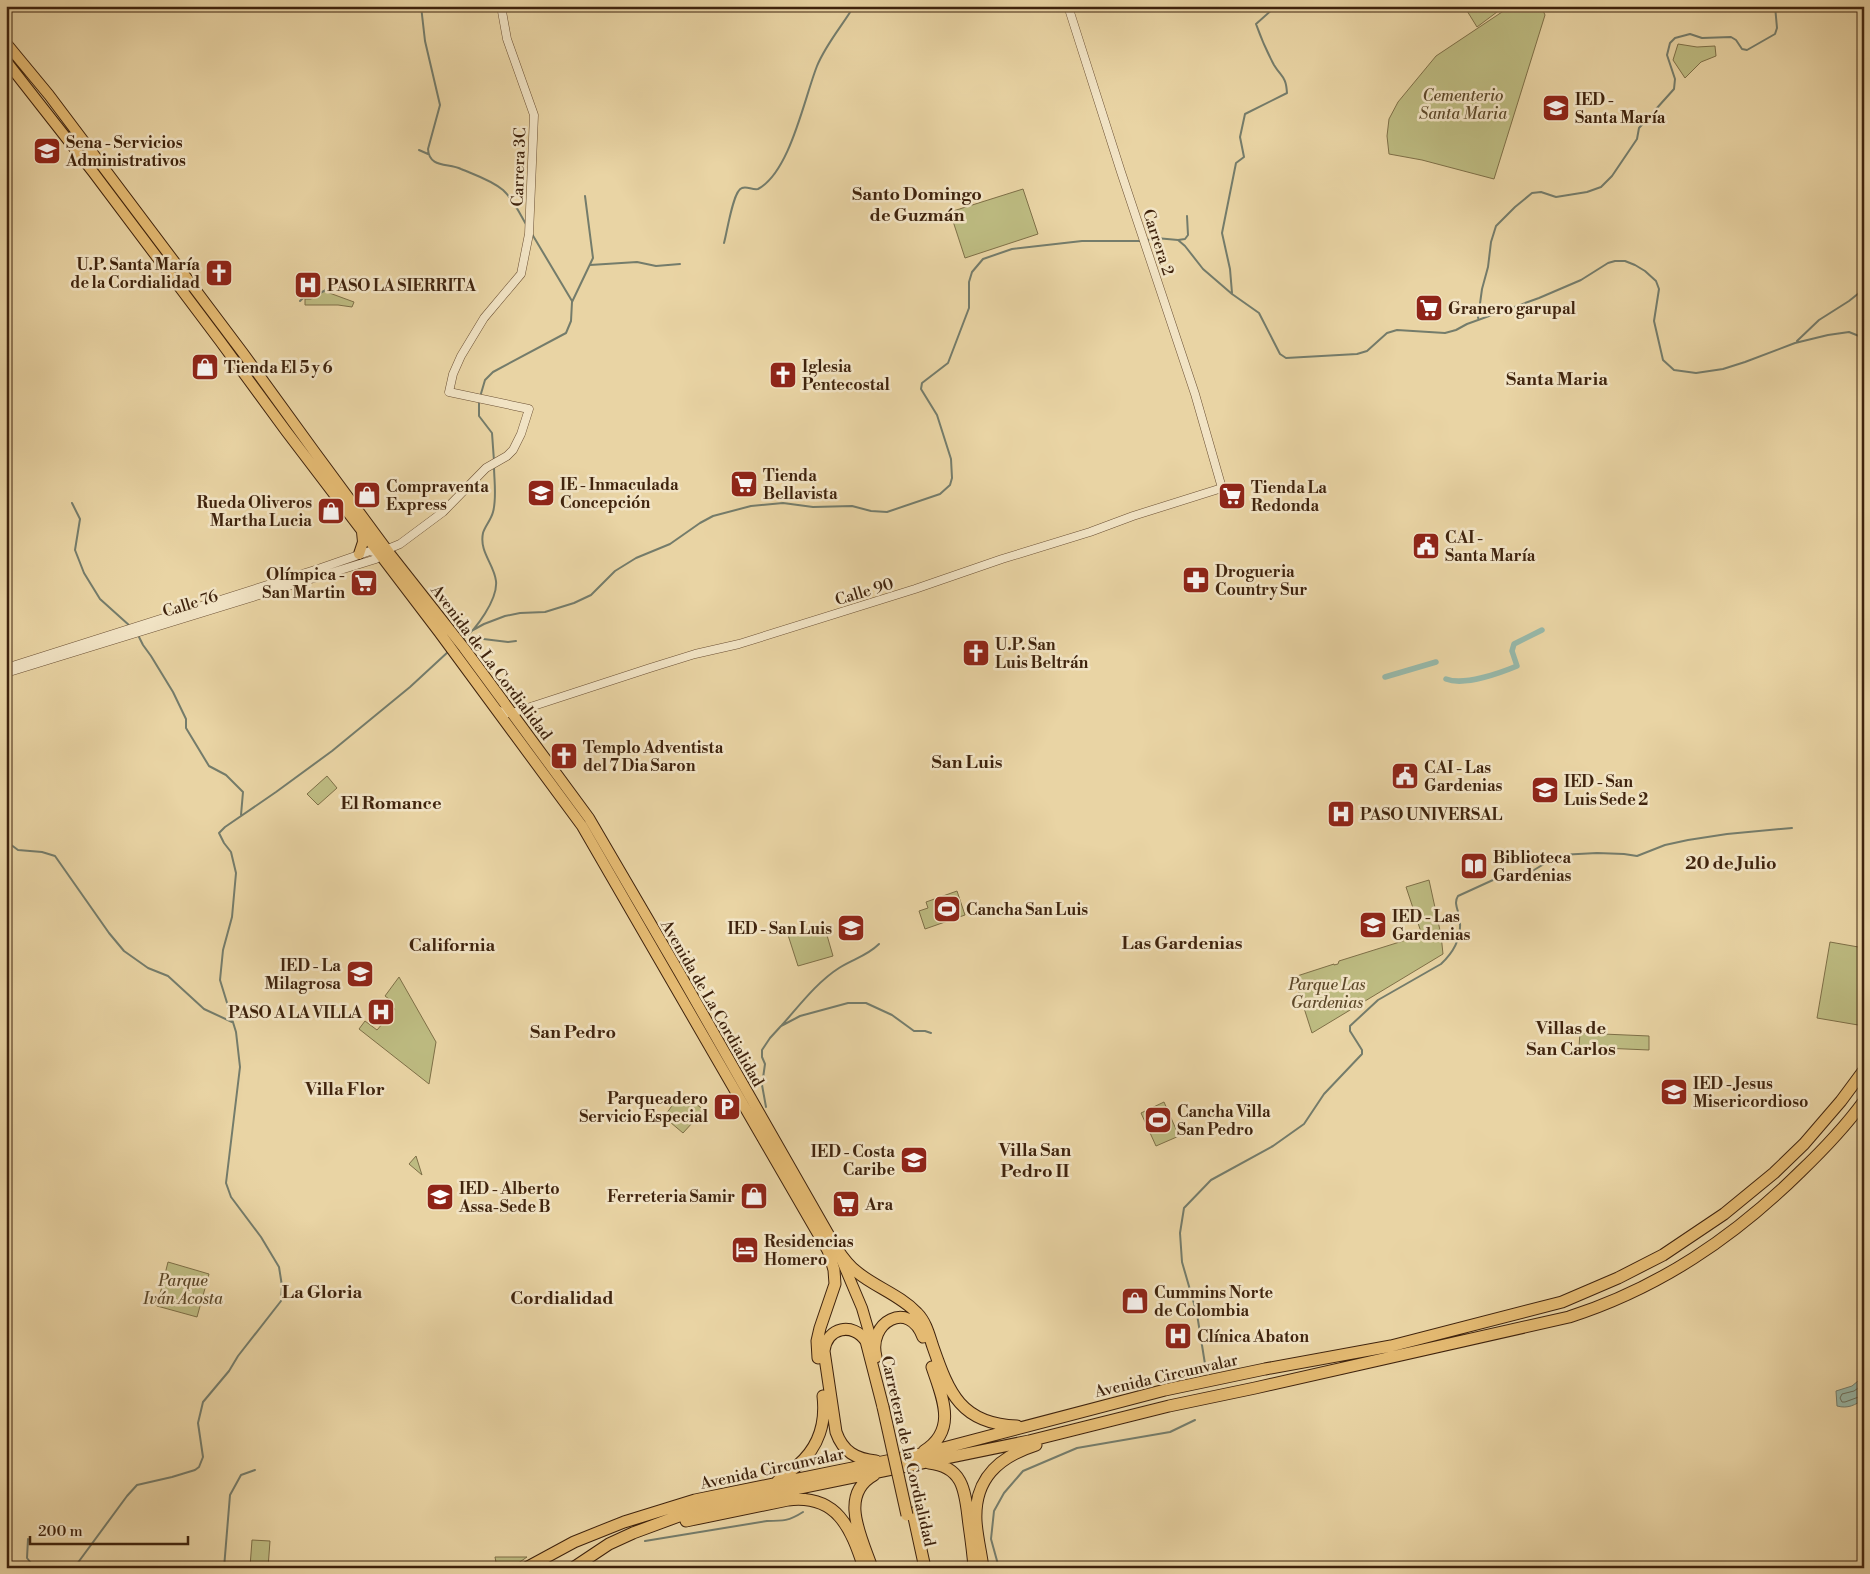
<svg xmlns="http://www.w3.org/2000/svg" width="1870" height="1574" font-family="'Libre Bodoni',serif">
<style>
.green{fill:#bdbb81;stroke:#7e6f47}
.water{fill:#97b8a9;stroke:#747c6b}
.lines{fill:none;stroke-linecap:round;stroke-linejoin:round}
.shore{stroke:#6b6e5b;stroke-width:1}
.stream{stroke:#747c6b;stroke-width:2}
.canal{stroke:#97b8a9;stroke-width:5.5}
.minor-casing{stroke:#6a4f33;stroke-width:9}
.major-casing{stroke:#3f230d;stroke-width:12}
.highway-casing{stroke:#3f230d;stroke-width:13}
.minor{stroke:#f1e3c4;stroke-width:8}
.major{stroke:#e4ba72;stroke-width:10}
.highway{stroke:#e4ba72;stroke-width:11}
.highway-bridge-casing{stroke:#3f230d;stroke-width:13;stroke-linecap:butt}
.highway-bridge{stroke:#e4ba72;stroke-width:11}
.labels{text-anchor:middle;stroke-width:5;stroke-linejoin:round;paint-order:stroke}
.park-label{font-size:16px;font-style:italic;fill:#5e492a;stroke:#f1e3c4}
.poi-label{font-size:16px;font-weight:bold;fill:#3f230d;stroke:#f1e3c4;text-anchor:start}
.street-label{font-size:16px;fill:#3f230d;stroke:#f1e3c4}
.neighbourhood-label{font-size:18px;font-weight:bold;fill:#3f230d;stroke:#f1e3c4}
</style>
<rect width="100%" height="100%" fill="#e9d4a4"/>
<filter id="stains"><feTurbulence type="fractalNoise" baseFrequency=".004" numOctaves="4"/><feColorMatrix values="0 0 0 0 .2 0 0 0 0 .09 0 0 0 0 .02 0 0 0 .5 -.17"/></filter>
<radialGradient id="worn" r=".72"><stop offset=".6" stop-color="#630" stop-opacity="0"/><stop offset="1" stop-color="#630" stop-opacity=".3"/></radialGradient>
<path class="green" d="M1464,6h41l-28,21z
M1511,6h30l4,9 -51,164 -72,-19 -33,-6 -2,-18 2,-17 9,-17 38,-46z
M1678,44l19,3 18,-1 1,10 -15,6 -16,16 -12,-18z
M1023,189l15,45 -73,24 -15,-46z
M324,291l30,11 -2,5 -14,-2h-33v-6h6z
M327,776l10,12 -19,17 -11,-11z
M1429,880l12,55 2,19 -131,79 -18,-56 40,-13v1l4,-1 1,-3 83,-26 -16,-48z
M957,891l8,24 -40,14 -6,-18 9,-3 -2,-6z
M824,925l9,31 -35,10 -10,-31z
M1830,942l34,6v78l-47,-8z
M399,977l37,65 -7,42 -70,-55 6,-8 12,9 18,-21 -4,-4 2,-3 -8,-6z
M1580,1033l69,3v14l-70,-3z
M681,1093l23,17 -21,23 -19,-16z
M1164,1102l15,34 -23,10 -15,-33z
M416,1156l6,19 -13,-11z
M168,1262l41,12 -12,43 -40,-11z
M252,1540l18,1 -2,27 -18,-1z
M495,1557h32l-16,11h-14z"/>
<path class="water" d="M1864,1376v23c-9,6 -16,10 -27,7l-1,-15 16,-5z"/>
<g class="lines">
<path class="shore" d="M1864,1384l-10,7 -12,3 -2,4 2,4h3l19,-7"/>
<path class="stream" d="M421,6l4,35 15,64 -12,44c1,19 20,14 33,20 14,6 30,11 42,21 10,9 17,24 24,36
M419,150l9,4
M532,234l40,67
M1147,240l9,-2 22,2 7,6 18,23 29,25 27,19 21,41 6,4 71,-4 10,-3 20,-18 10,-3 48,3 11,-3 11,-6 72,-26 42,-18 27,-17 7,-2h10l10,4 10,6 11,10 3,8 -5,32 9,39 11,10 22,3 27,-4 22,-7 50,-19 33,-8 21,-3 15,6
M1178,240l7,-1 3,-4 -1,-19
M724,243c3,-10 9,-53 18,-55 5,-2 10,2 16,1 32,-17 46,-90 59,-123 9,-22 25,-40 37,-60
M590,265l47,-3 19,4 24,-2
M1232,293l-2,-24 -8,-36 14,-70 8,-6 -4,-20 5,-23 42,-21c-1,-17 -5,-15 -13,-28 -7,-13 -13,-27 -18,-41l18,-16 5,-2
M300,301l3,-3h7l18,-9
M1478,318l4,-29 6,-22 3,-25 5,-16 19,-19 17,-14 9,-1 15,5 31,-5 14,-5 11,-11 25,-37 2,-11 35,-39 1,-10 -8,-24 3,-12 5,-5 15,-4 12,4 29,-1 5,3 6,9 5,1 28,-16 2,-6 -2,-22
M1797,341l22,-21 30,-19 15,-12
M480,397l5,-17 8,-8 73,-39 5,-12 1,-19 21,-44 -8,-62
M479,401v15l13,17 2,28
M72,503l8,16 -5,31 9,23 16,26 30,27
M473,630l11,-6 21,-8 15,-3 25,-1 29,-9 17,-8 24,-24 21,-13 34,-14 30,-21 13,-7 38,-10 32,-3 30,4 39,-1 19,5 16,1 53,-18 10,-9 2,-7 -1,-19 -14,-44 -16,-26 1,-6 26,-20 21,-55v-26l3,-10 11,-13 29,-10 70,-8h60
M138,635l5,10 8,11 22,36 13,27v9l23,38 17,9 17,17 -2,23
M467,637l41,5 8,-1
M462,640c14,-10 36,-41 34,-59 -2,-17 -17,-29 -13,-48 2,-7 8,-13 10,-21 4,-14 1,-32 1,-46
M6,841l12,9 24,2 13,4 54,77 15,18 24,17 20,8 36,33 28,13
M782,1025c17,-19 35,-43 57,-57 14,-9 28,-12 40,-24
M766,1107l-4,-22 3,-21 -3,-7v-7l8,-12 11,-12 19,-10 48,-13h18l26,12 22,16h11l6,2
M1205,1364l-8,-50 -15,-52 -2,-29 4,-25 27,-28 62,-34 31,-22 20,-30 38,-40v-4l-12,-19v-5l28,-26 63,-36c14,-13 22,-30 18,-49 -2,-7 -5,-13 -1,-19l35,-16 36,-7 30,-18 38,-2 27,1 13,2 28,-11 23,-5 39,-6 65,-6
M28,1539l-1,19 8,10
M645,1541l122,-20c16,0 22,0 36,-9
M74,1568l53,-72 10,-11 35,-8 23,-7 4,-3 4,-10 -5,-34 5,-21 26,-31 9,-15 43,-55 1,-15 -3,-19 -18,-30 -30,-40 -5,-14 14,-116 -4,-35 -16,-52 3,-30 9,-33 4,-44 -5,-21 -7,-9 -5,-10 6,-6 51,-35 56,-41 78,-64 39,-36
M224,1568l6,-73 11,-20 14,-5
M999,1568l-8,-29 3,-28 10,-18 19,-22 54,-23 93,-16 25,-12"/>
<path class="canal" d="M1385,677l51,-15
M1446,679c18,7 54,-6 71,-13l-5,-15 2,-7 28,-14"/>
<g class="minor-casing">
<path id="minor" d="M6,668l312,-99 52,-18 8,2 22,-9 43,-32 43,-44 21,-12 6,-6 8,-16 8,-25 -80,-17 4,-18 8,-18 23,-38 37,-44 8,-40 5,-119 -27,-76 -6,-33
M6,673l370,-114 2,-6
M497,710l8,3h7l138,-45 45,-14 44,-10 176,-55 87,-30 88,-27 43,-16 89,-28 -27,-94 -74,-222 -53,-166"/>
</g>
<g class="major-casing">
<path id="major" d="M6,43l43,52 194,258 71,98 76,103 74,94 125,170 90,154 158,277 25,59 12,41
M6,61l87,111 127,169 66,90 153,201 143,194 251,434
M359,554l4,-12 -1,-10"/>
</g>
<g class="highway-casing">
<path id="highway" d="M837,1249c6,9 12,17 20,23 18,15 43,23 60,41 9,9 12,22 16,34 16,46 28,77 84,79
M876,1357c-9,-35 33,-58 47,-20
M818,1358l-1,-17 3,-13 15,-44 -1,-14 -5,-17
M924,1451c34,-21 18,-54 8,-84
M876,1461c-20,-2 -33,-9 -40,-29l-12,-81c3,-24 29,-29 42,-10l17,66
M929,1463c37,4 36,32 40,62 2,14 4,28 5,43
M777,1482c6,-7 14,-11 21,-17 21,-18 28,-43 25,-69
M913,1513l12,55
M686,1521l102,-21c49,-6 63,28 76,68
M526,1568l48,-26 50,-20 71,-22 226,-46 244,-64 100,-21 126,-23 171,-44 56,-24 45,-23 61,-41 50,-41 30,-29 37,-43 23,-31
M573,1568l36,-24 24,-11 65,-24 331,-68 140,-35 86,-18 314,-71c90,-29 164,-79 231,-145 23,-22 45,-45 64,-71
M872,1568c-10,-30 -34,-73 2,-93
M983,1568c-2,-16 -6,-31 -7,-47 -2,-42 22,-64 60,-76"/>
</g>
<use href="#minor" class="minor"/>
<use href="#major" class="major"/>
<use href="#highway" class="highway"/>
<g class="highway-bridge-casing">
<path id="highway-bridge" d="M883,1407l24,108"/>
</g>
<use href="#highway-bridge" class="highway-bridge"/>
</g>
<defs>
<g id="school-square" transform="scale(1.4375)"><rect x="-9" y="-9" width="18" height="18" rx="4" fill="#8f2418" stroke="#f1e3c4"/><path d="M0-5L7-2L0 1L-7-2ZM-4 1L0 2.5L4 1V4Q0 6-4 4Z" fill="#fff"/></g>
<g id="university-square" transform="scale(1.4375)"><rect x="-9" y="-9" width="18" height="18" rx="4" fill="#8f2418" stroke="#f1e3c4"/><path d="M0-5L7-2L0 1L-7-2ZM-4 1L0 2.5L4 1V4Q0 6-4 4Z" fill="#fff"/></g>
<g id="church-square" transform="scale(1.4375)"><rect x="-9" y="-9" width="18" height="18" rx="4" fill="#8f2418" stroke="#f1e3c4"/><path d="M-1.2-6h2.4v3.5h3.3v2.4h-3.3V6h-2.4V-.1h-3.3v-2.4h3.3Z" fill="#fff"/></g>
<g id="hospital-square" transform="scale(1.4375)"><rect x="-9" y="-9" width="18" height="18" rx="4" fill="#8f2418" stroke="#f1e3c4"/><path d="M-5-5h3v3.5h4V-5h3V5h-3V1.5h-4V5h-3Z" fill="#fff"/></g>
<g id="supermarket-square" transform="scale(1.4375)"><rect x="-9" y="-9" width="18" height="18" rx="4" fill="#8f2418" stroke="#f1e3c4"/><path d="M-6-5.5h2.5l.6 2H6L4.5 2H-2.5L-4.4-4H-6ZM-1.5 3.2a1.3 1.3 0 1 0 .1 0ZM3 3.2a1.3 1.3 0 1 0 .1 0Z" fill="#fff"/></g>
<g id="shop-square" transform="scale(1.4375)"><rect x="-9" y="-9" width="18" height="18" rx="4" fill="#8f2418" stroke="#f1e3c4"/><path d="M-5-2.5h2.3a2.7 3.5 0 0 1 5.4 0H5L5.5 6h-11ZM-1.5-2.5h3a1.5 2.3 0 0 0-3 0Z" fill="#fff"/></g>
<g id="civic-square" transform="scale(1.4375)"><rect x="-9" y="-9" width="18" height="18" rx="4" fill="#8f2418" stroke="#f1e3c4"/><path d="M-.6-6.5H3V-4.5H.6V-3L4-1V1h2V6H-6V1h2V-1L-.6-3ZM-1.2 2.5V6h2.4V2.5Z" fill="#fff"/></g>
<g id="pharmacy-square" transform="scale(1.4375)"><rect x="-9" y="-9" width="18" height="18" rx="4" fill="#8f2418" stroke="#f1e3c4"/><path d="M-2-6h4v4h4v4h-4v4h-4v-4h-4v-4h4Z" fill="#fff"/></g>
<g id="library-square" transform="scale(1.4375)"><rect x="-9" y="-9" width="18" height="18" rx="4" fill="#8f2418" stroke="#f1e3c4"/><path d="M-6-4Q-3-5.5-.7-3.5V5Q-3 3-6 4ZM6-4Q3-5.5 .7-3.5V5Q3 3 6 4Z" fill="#fff"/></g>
<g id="stadium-square" transform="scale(1.4375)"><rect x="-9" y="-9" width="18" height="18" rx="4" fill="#8f2418" stroke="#f1e3c4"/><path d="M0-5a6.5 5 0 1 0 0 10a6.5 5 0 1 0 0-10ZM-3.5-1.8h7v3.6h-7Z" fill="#fff"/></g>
<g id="parking-square" transform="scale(1.4375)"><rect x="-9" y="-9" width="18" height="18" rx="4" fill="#8f2418" stroke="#f1e3c4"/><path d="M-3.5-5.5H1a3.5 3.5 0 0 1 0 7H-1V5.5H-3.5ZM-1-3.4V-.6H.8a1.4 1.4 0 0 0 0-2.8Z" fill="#fff"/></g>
<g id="hotel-square" transform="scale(1.4375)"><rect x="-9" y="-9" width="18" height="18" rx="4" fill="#8f2418" stroke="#f1e3c4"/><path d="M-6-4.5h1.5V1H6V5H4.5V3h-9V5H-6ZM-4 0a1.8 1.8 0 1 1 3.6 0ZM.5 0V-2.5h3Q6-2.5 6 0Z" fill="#fff"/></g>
</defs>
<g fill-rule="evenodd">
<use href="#school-square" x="1556" y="108"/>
<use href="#university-square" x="47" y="151"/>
<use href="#church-square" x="219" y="273"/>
<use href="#hospital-square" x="308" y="285"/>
<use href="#supermarket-square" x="1429" y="308"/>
<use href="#shop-square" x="205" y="367"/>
<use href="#church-square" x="783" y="375"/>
<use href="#supermarket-square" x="744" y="484"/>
<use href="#school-square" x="541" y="493"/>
<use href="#shop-square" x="367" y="495"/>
<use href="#supermarket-square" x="1232" y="496"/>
<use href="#shop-square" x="331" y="511"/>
<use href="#civic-square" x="1426" y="546"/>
<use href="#pharmacy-square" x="1196" y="580"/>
<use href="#supermarket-square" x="364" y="583"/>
<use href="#church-square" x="976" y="653"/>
<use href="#church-square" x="564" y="756"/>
<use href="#civic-square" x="1405" y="776"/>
<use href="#school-square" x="1545" y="790"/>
<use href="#hospital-square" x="1341" y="814"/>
<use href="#library-square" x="1474" y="866"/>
<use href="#stadium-square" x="947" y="909"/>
<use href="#school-square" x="1373" y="925"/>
<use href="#school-square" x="851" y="928"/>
<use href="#school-square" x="360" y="974"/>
<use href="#hospital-square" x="381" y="1012"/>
<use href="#school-square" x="1674" y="1092"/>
<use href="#parking-square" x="727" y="1107"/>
<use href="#stadium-square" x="1158" y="1120"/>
<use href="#school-square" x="914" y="1160"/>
<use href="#shop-square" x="754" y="1196"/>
<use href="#school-square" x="440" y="1197"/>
<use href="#supermarket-square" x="846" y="1204"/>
<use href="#hotel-square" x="745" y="1250"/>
<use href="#shop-square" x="1135" y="1301"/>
<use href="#hospital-square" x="1178" y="1336"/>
</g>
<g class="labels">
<g class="park-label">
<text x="1463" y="101">Cementerio<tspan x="1463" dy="18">Santa Maria</tspan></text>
<text x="1327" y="990">Parque Las<tspan x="1327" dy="18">Gardenias</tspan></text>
<text x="183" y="1286">Parque<tspan x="183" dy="18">Iván Acosta</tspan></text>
</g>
<g class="poi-label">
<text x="1575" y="105">IED -<tspan x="1575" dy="18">Santa María</tspan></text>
<text x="66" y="148">Sena - Servicios<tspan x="66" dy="18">Administrativos</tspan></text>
<text x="200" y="270" text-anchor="end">U.P. Santa María<tspan x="200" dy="18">de la Cordialidad</tspan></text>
<text x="327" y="291">PASO LA SIERRITA</text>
<text x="1448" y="314">Granero garupal</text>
<text x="802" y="372">Iglesia<tspan x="802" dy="18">Pentecostal</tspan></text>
<text x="224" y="373">Tienda El 5 y 6</text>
<text x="763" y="481">Tienda<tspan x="763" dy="18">Bellavista</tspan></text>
<text x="560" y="490">IE - Inmaculada<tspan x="560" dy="18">Concepción</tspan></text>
<text x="386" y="492">Compraventa<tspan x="386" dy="18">Express</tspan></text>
<text x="1251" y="493">Tienda La<tspan x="1251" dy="18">Redonda</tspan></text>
<text x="312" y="508" text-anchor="end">Rueda Oliveros<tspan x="312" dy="18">Martha Lucia</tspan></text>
<text x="1445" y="543">CAI -<tspan x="1445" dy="18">Santa María</tspan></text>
<text x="1215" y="577">Drogueria<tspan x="1215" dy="18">Country Sur</tspan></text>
<text x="345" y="580" text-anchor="end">Olímpica -<tspan x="345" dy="18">San Martin</tspan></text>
<text x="995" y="650">U.P. San<tspan x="995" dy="18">Luis Beltrán</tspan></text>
<text x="583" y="753">Templo Adventista<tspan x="583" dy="18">del 7 Dia Saron</tspan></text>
<text x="1424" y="773">CAI - Las<tspan x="1424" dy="18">Gardenias</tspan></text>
<text x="1564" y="787">IED - San<tspan x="1564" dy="18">Luis Sede 2</tspan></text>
<text x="1360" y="820">PASO UNIVERSAL</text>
<text x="1493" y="863">Biblioteca<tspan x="1493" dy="18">Gardenias</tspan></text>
<text x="966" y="915">Cancha San Luis</text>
<text x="1392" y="922">IED - Las<tspan x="1392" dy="18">Gardenias</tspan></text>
<text x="832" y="934" text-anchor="end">IED - San Luis</text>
<text x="341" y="971" text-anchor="end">IED - La<tspan x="341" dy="18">Milagrosa</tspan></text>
<text x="362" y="1018" text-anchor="end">PASO A LA VILLA</text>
<text x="1693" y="1089">IED - Jesus<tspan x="1693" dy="18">Misericordioso</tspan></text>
<text x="708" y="1104" text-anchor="end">Parqueadero<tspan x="708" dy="18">Servicio Especial</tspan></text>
<text x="1177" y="1117">Cancha Villa<tspan x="1177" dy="18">San Pedro</tspan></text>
<text x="895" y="1157" text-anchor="end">IED - Costa<tspan x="895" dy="18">Caribe</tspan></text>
<text x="459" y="1194">IED - Alberto<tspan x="459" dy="18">Assa-Sede B</tspan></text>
<text x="735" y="1202" text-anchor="end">Ferreteria Samir</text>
<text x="865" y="1210">Ara</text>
<text x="764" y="1247">Residencias<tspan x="764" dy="18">Homero</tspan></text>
<text x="1154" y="1298">Cummins Norte<tspan x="1154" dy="18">de Colombia</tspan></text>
<text x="1197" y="1342">Clínica Abaton</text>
</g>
<g class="street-label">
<text transform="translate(518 167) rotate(-88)" y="6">Carrera 3C</text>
<text transform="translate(1159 242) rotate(72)" y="6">Carrera 2</text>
<text transform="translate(864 591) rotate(-17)" y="6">Calle 90</text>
<text transform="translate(190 603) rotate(-17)" y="6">Calle 76</text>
<text transform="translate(492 662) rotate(53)" y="6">Avenida de La Cordialidad</text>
<text transform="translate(713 1003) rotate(60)" y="6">Avenida de La Cordialidad</text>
<text transform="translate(1166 1375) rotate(-13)" y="6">Avenida Circunvalar</text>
<text transform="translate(909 1451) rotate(77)" y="6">Carretera de la Cordialidad</text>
<text transform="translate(772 1468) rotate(-12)" y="6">Avenida Circunvalar</text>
</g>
<g class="neighbourhood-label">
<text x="917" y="200">Santo Domingo<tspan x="917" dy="21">de Guzmán</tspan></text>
<text x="1557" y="385">Santa Maria</text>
<text x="967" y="768">San Luis</text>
<text x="391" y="809">El Romance</text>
<text x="1731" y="869">20 de Julio</text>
<text x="1182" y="949">Las Gardenias</text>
<text x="452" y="951">California</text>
<text x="1571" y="1034">Villas de<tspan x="1571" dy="21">San Carlos</tspan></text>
<text x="573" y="1038">San Pedro</text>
<text x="345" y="1095">Villa Flor</text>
<text x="1035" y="1156">Villa San<tspan x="1035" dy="21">Pedro II</tspan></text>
<text x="322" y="1298">La Gloria</text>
<text x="562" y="1304">Cordialidad</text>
</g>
</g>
<rect width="1870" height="1574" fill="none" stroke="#e9d4a4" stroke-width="25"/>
<rect x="8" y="8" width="1855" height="1559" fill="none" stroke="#3f230d" stroke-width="2.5"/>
<rect x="12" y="12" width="1845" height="1549" fill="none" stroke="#3f230d"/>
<path d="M30 1536v8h158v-8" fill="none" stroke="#3f230d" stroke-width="2.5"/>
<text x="38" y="1536" font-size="15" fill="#3f230d" stroke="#f1e3c4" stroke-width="4" paint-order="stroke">200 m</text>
<rect width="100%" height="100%" filter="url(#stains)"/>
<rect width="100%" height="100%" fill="url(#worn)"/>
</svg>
